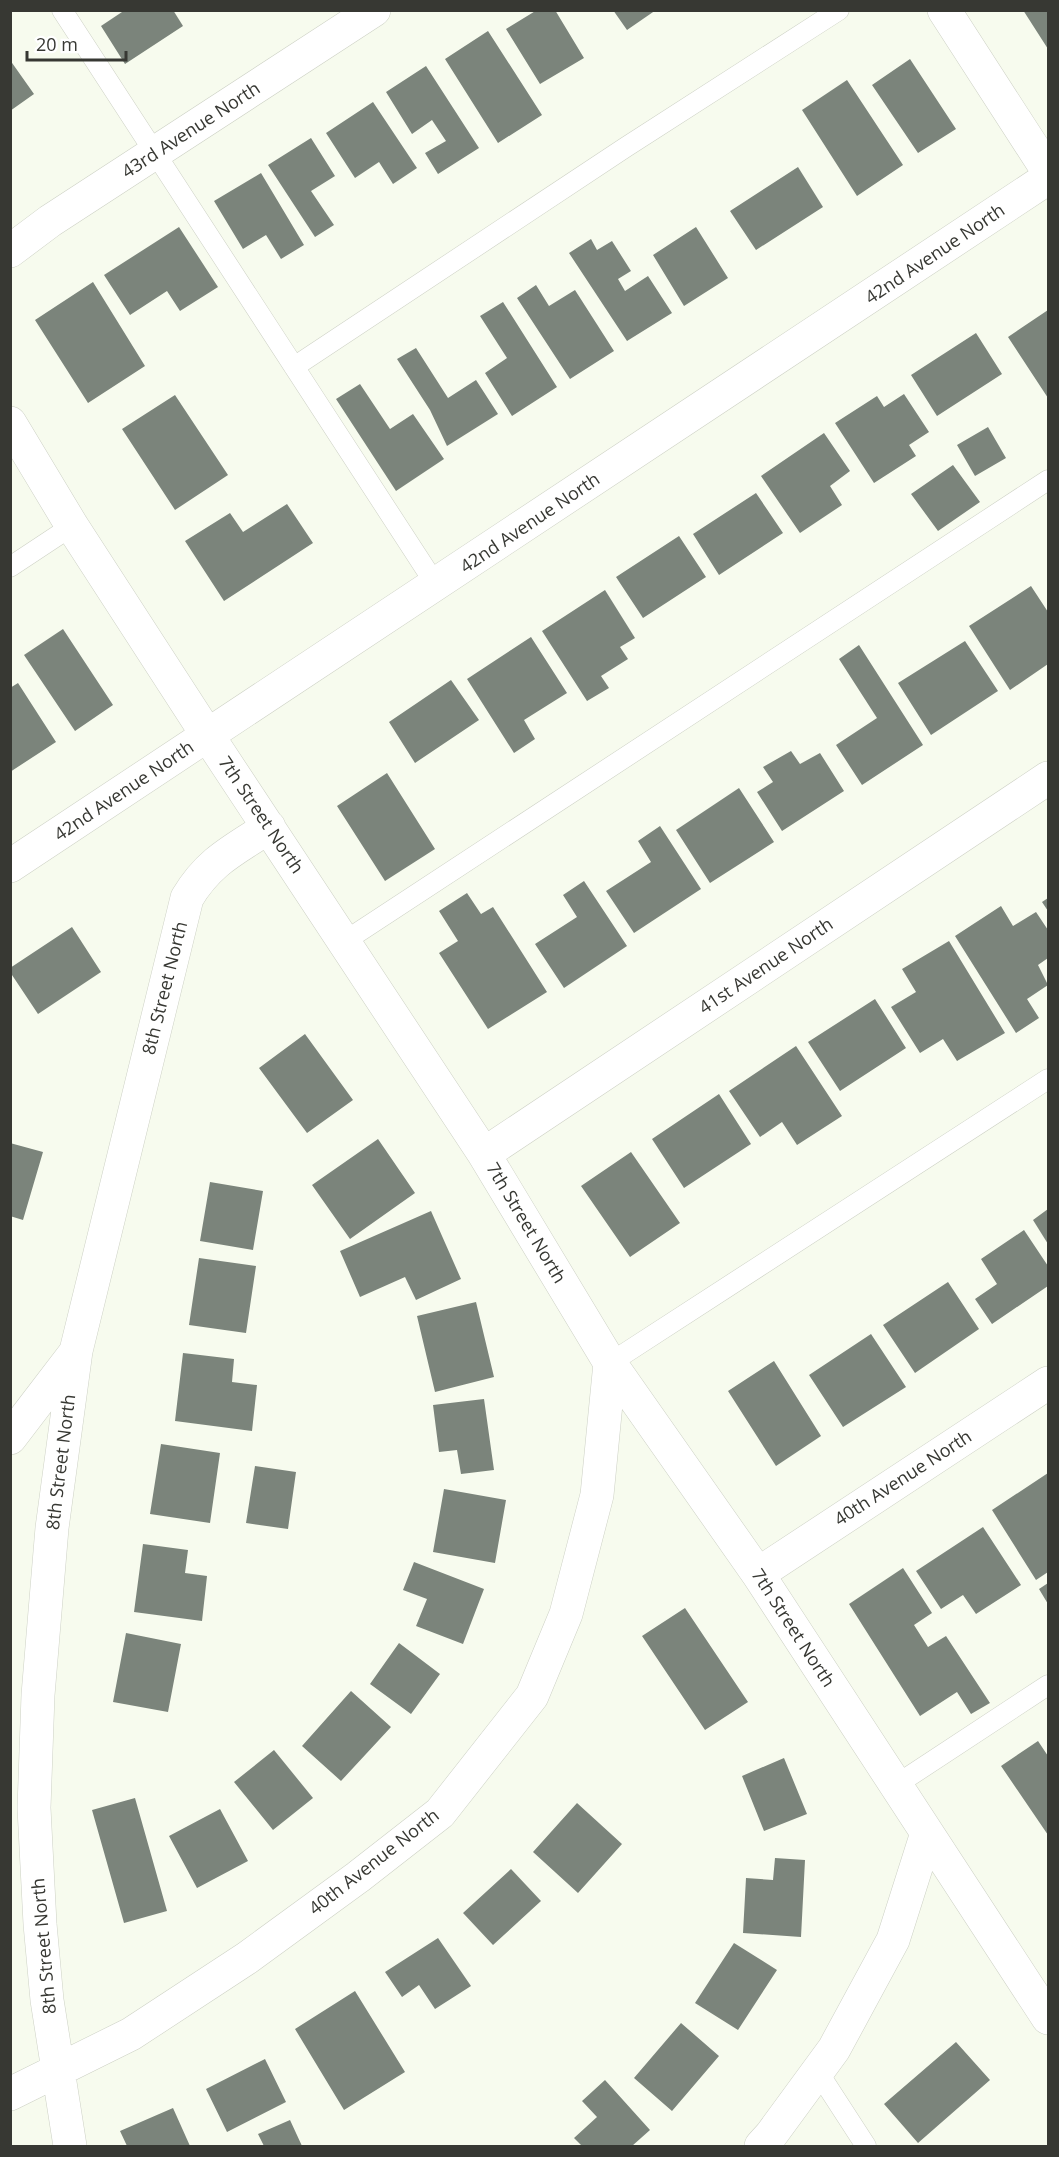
<svg xmlns="http://www.w3.org/2000/svg" width="1059" height="2157" font-family="'Open Sans',sans-serif">
<style>
.building{fill:#7b847b}
.lines{fill:none;stroke-linecap:round;stroke-linejoin:round}
.service-casing{stroke:#cdd1c5;stroke-width:21}
.minor-casing{stroke:#cdd1c5;stroke-width:34}
.service{stroke:#fff;stroke-width:20}
.minor{stroke:#fff;stroke-width:33}
.labels{text-anchor:middle;stroke-width:4.5;stroke-linejoin:round;paint-order:stroke}
.street-label{font-size:18px;fill:#373833;stroke:#fff}
</style>
<rect width="100%" height="100%" fill="#f7fbee"/>
<path class="building" d="M125,10h48l10,16 -58,38 -24,-38z
M537,10h18l29,48 -44,26 -34,-55z
M613,10h43l-29,20z
M1023,10h25v39z
M488,31l54,84 -44,28 -53,-84z
M910,59l46,70 -38,24 -46,-68z
M10,60l24,34 -24,17z
M426,66l53,82 -41,26 -13,-21 21,-12 -14,-21 -20,14 -26,-42z
M847,80l56,85 -46,31 -55,-86z
M373,102l44,66 -24,16 -14,-22 -24,16 -29,-45z
M311,138l24,38 -24,15 23,34 -19,12 -47,-72z
M798,167l25,40 -67,43 -26,-39z
M261,173l43,72 -23,14 -15,-24 -23,14 -29,-48z
M179,227l39,60 -38,24 -13,-20 -37,24 -26,-40z
M696,227l32,51 -44,28 -31,-51z
M591,239l6,11 15,-9 19,30 -13,8 7,12 23,-15 24,37 -45,28 -58,-88z
M93,282l52,84 -57,37 -53,-83z
M536,285l13,21 26,-16 39,61 -44,28 -53,-81z
M503,302l54,85 -45,29 -27,-43 22,-15 -27,-42z
M1048,310v88l-40,-61z
M976,333l26,41 -65,42 -26,-41z
M416,348l32,50 28,-18 22,34 -51,32 -17,-36 -33,-51z
M360,384l30,45 23,-15 31,45 -48,32 -60,-92z
M904,394l25,38 -20,13 7,11 -42,27 -39,-60 42,-27 7,11z
M175,395l53,80 -53,35 -53,-81z
M988,427l18,31 -31,18 -18,-31z
M824,433l26,38 -20,15 12,19 -42,28 -39,-57z
M953,465l27,37 -42,29 -27,-37z
M756,493l27,40 -64,42 -26,-41z
M287,504l26,39 -89,58 -39,-60 45,-28 13,19z
M679,536l27,41 -63,41 -27,-41z
M1031,586l17,26v52l-38,26 -41,-64z
M605,590l30,48 -15,9 8,12 -27,17 8,12 -22,13 -45,-70z
M63,629l50,76 -38,26 -51,-76z
M531,637l36,56 -43,27 11,19 -21,14 -47,-74z
M965,641l33,50 -67,44 -33,-52z
M859,645l64,100 -61,40 -26,-40 41,-27 -38,-59z
M451,680l28,40 -64,43 -26,-41z
M18,683l38,59 -46,30v-84z
M791,751l9,13 20,-11 24,38 -62,40 -25,-39 16,-10 -10,-15z
M387,773l48,76 -50,32 -48,-75z
M739,788l35,54 -64,41 -34,-53z
M660,826l41,63 -67,44 -28,-42 45,-29 -13,-21z
M584,881l43,65 -63,42 -29,-44 42,-27 -14,-22z
M467,893l14,21 12,-7 54,85 -59,37 -49,-76 19,-12 -19,-30z
M1048,898v13l-6,-9z
M1001,906l12,20 23,-14 12,18v28l-10,7 10,20 -21,14 12,19 -23,15 -61,-97z
M72,927l29,45 -63,42 -28,-42v-4z
M949,941l56,92 -48,28 -14,-22 -23,14 -29,-46 25,-15 -14,-23z
M875,999l31,49 -66,43 -32,-49z
M305,1034l48,66 -46,33 -48,-65z
M796,1046l46,70 -45,29 -15,-23 -22,15 -31,-46z
M719,1094l32,50 -67,44 -32,-49z
M378,1139l37,54 -65,46 -38,-54z
M10,1143l33,9 -20,68 -13,-4z
M631,1152l49,71 -50,34 -49,-71z
M210,1182l53,9 -10,59 -53,-9z
M1048,1209v35l-15,-24z
M431,1211l30,68 -45,21 -11,-23 -45,20 -20,-46z
M1024,1230l24,36v20l-56,38 -17,-25 22,-15 -16,-25z
M199,1258l57,8 -10,67 -57,-8z
M948,1282l31,47 -64,44 -32,-48z
M476,1302l18,75 -59,15 -18,-76z
M871,1334l35,53 -63,40 -34,-52z
M183,1353l51,6 -2,23 25,3 -5,46 -77,-10z
M774,1361l47,75 -45,30 -48,-75z
M484,1399l10,71 -33,4 -4,-24 -18,2 -6,-47z
M161,1444l59,9 -10,70 -60,-9z
M255,1466l41,6 -8,57 -42,-6z
M1048,1473v99l-12,8 -44,-70z
M444,1489l62,11 -11,63 -62,-11z
M983,1527l38,58 -45,29 -13,-19 -22,14 -25,-38z
M143,1544l45,6 -3,23 22,3 -5,45 -68,-9z
M414,1562l70,27 -21,55 -47,-18 11,-27 -24,-9z
M903,1568l29,45 -18,12 14,22 18,-11 44,67 -19,11 -14,-22 -37,24 -71,-112z
M1048,1583v21l-9,-15z
M685,1608l63,94 -43,28 -63,-94z
M126,1633l55,11 -13,68 -55,-10z
M399,1643l41,31 -29,40 -41,-30z
M351,1691l40,36 -50,54 -39,-35z
M1038,1741l10,15v79l-47,-69z
M274,1750l39,48 -40,32 -39,-48z
M784,1758l23,56 -43,17 -22,-55z
M135,1798l32,113 -43,12 -32,-113z
M577,1803l45,41 -44,49 -45,-41z
M220,1809l28,52 -51,27 -28,-52z
M775,1858l30,2 -4,77 -58,-4 3,-55 27,2z
M511,1869l30,32 -48,44 -30,-32z
M438,1938l33,48 -36,23 -16,-24 -17,12 -17,-25z
M734,1943l43,27 -39,60 -43,-27z
M355,1991l50,81 -61,38 -49,-81z
M681,2023l38,33 -47,55 -38,-33z
M956,2042l34,38 -72,63 -34,-39z
M265,2059l21,43 -59,30 -21,-43z
M605,2080l45,50 -18,16h-50l-8,-8 23,-21 -15,-16z
M173,2108l17,38h-63l-7,-15z
M290,2120l12,26h-38l-6,-12z"/>
<g class="lines">
<g class="service-casing">
<path id="service" d="M62,10l374,575
M294,367l332,-220 213,-137
M10,567l62,-41
M345,941l703,-461
M610,1363l438,-284
M896,1785l152,-100
M818,2072l48,74"/>
</g>
<g class="minor-casing">
<path id="minor" d="M944,10l104,161
M10,251l40,-30 324,-211
M10,423l62,103 136,210 276,418 126,209 148,211 290,444
M10,866l1038,-688
M484,1154l564,-376
M10,1438l65,-85
M758,1574l290,-191
M10,2094l121,-60 116,-76 111,-81 82,-64 92,-117 34,-82 31,-119 13,-132
M70,2146l-23,-146 -7,-76 -6,-116 4,-113 14,-167 24,-177 111,-453c22,-37 47,-48 82,-71
M761,2146l10,-11 63,-86 59,-109 34,-107"/>
</g>
<use href="#service" class="service"/>
<use href="#minor" class="minor"/>
</g>
<g class="labels">
<g class="street-label">
<text transform="translate(191 130) rotate(-33)" y="6">43rd Avenue North</text>
<text transform="translate(935 254) rotate(-34)" y="6">42nd Avenue North</text>
<text transform="translate(530 523) rotate(-34)" y="6">42nd Avenue North</text>
<text transform="translate(124 791) rotate(-34)" y="6">42nd Avenue North</text>
<text transform="translate(261 815) rotate(56)" y="6">7th Street North</text>
<text transform="translate(766 966) rotate(-34)" y="6">41st Avenue North</text>
<text transform="translate(165 988) rotate(-76)" y="6">8th Street North</text>
<text transform="translate(526 1223) rotate(59)" y="6">7th Street North</text>
<text transform="translate(61 1462) rotate(-83)" y="6">8th Street North</text>
<text transform="translate(903 1478) rotate(-33)" y="6">40th Avenue North</text>
<text transform="translate(793 1628) rotate(57)" y="6">7th Street North</text>
<text transform="translate(374 1862) rotate(-38)" y="6">40th Avenue North</text>
<text transform="translate(44 1946) rotate(-95)" y="6">8th Street North</text>
</g>
</g>
<rect width="1059" height="2157" fill="none" stroke="#373833" stroke-width="24"/>
<path d="M27 51v9h99v-9" fill="none" stroke="#373833" stroke-width="3"/>
<text x="36" y="51" font-size="18" fill="#373833" stroke="#ffffff" stroke-width="4.5" paint-order="stroke">20 m</text>
</svg>
